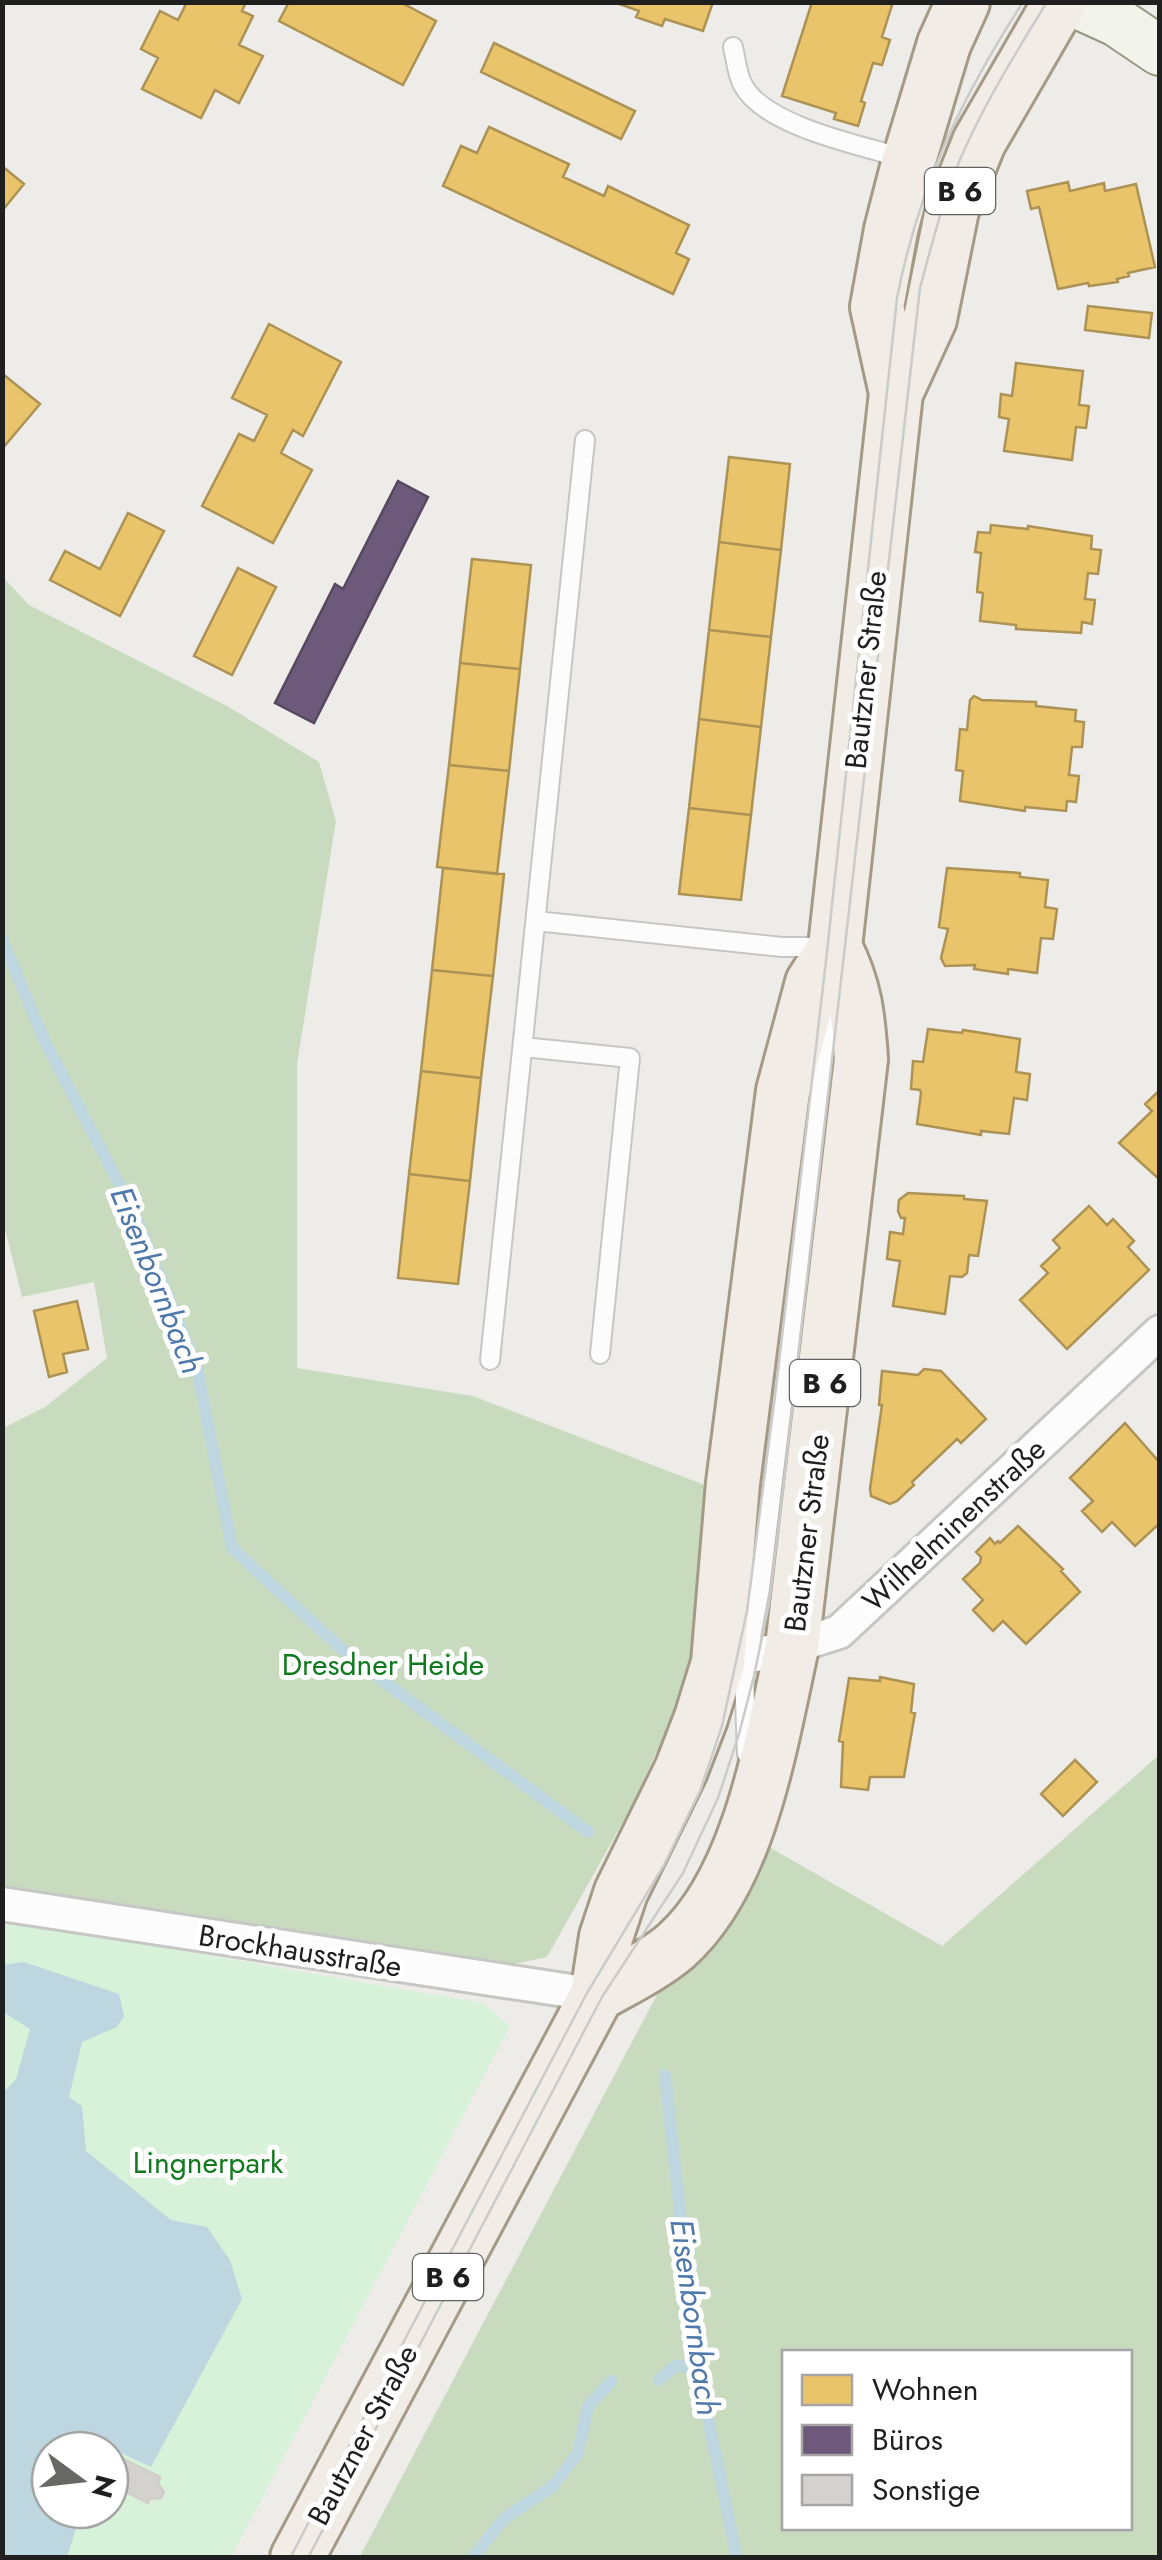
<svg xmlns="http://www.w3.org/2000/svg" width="1162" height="2560" font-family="Jost,sans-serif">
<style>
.forest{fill:#c8dbbf;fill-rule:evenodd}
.park{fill:#d7f2d9;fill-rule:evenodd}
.water{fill:#bed6df}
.homes{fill:#e9c46a;stroke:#ac9254;stroke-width:2.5}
.offices{fill:#6d597a;stroke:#56485f;stroke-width:2.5}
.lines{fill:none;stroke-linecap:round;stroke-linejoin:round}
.stream{stroke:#bed6df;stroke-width:12}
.building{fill:#d4d2cf;stroke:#d1ceca;stroke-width:2.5}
.lane-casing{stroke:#c6c6c4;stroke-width:22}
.street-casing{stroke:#c6c6c4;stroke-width:38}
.secondary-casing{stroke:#949781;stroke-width:52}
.primary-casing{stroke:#a39b86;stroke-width:58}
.lane{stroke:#fcfcfc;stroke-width:18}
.street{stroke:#fcfcfc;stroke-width:32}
.secondary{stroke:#f2f4eb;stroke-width:48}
.primary{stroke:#f1ece5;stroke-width:52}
.tram{stroke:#cbcbca;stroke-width:2.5}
.labels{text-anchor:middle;stroke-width:10;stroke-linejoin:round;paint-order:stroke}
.shield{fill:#fff;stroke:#626262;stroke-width:2.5}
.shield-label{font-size:28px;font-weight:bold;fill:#1f1f1f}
.street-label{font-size:30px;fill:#1f1f1f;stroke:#fff}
.park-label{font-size:30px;fill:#117a1e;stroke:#fff}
.water-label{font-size:32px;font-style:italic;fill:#4f79ab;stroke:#fff}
</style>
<rect width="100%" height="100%" fill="#eeece8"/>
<path class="forest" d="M2,576l27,29 198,101 92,56 17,59 -39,243v304l176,28 242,93 -17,152 -18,59 -48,106 -85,151 -47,10 -497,-79v-460l42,-21 62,-49 -13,-76 -72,15 -19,-76z
M1159,1755v802l-800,1 384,-726 199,114zM784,2352h346v176h-346z"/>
<path class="park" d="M2,1920l481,83 27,23 -279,531h-228zM50,2450h60v60h-60z"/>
<path class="water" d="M24,1962l95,32 5,22 -7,11 -35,15 -13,55 13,9 4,45 85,69 36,7 23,33 12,39 -91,168 -41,-19 -60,2v60h32l-15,47h-64v-464l13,-14 14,-50 -27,-17 -1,-47z"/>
<path class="homes" d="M187,2h59l-4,9 11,5 -14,29 24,11 -24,47 -24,-13 -14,28 -59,-29 16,-31 -17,-9 19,-38 18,9z
M289,2h111l36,19 -33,64 -124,-64z
M614,2h99l-10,29 -38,-12 -3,7 -26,-9 3,-6z
M812,2h81l-11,35 8,3 -8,25 -9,-2 -12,38 4,2 -7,23 -24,-7 2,-6 -54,-17z
M494,43l141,68 -14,28 -140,-67z
M489,127l80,37 -6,13 41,19 4,-10 81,39 -13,28 13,6 -16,35 -230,-108 18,-40 16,7z
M2,166l22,18 -22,27z
M1068,182l2,9 34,-8 1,8 31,-7 19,83 -27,6 1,3 -12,3 1,3 -29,4 -1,-3 -30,6 -19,-82 -8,2 -4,-18z
M1088,306l64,7 -3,25 -64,-8z
M269,324l72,38 -38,74 -10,-6 -12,23 31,17 -39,73 -71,-37 37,-72 15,7 13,-26 -35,-17z
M1016,363l67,8 -4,34 10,1 -3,22 -10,-1 -4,33 -68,-9 5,-32 -10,-2 2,-23 11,2z
M4,375l36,29 -38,45v-72z
M729,457l61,7 -9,86 -62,-8z
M128,513l36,18 -44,85 -70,-36 15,-29 35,18z
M991,525l37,4v-3l64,10 -1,13 10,1 -3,24 -10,-1 -3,26 10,1 -3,24 -10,-2 -1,11 -65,-4v-4l-36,-4 3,-28 -6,-1 4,-39 -6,-1 3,-20 12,1z
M719,542l62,8 -10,87 -62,-7z
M472,559l59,6 -11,104 -60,-6z
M238,568l38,19 -44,88 -38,-19z
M709,630l62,7 -10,90 -62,-8z
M460,663l60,6 -11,102 -60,-6z
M974,696l8,4 54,2v4l40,4 -1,11 9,1 -2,25h-10l-3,28 10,1 -3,26 -9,-1 -1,10 -41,-4v4l-65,-10 3,-30 -7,-1 4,-41 7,1 3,-30z
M699,719l62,8 -10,88 -62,-7z
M449,765l60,6 -12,103 -60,-7z
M689,808l62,7 -10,85 -62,-6z
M443,868l61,6 -11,102 -61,-6z
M947,868l73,5v4l28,3 -3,27 12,2 -4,30 -12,-1 -4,35 -29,-4v5l-34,-5 1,-4 -30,1 -4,-8 7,-29 -9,-2z
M432,970l61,6 -12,102 -60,-7z
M928,1029l34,4 1,-3 57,9 -4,33 14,2 -3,26 -13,-2 -5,36 -28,-3v4l-64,-11 4,-31 -1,-3 -9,-1 2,-28 10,1z
M421,1071l60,7 -11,103 -61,-7z
M1160,1090v90l-41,-37 33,-32 -7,-7z
M409,1174l61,7 -12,103 -60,-6z
M908,1193l56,3v3l23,2 -9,55 -9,-1 -2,18 -5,4 -12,-1 -5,38 -52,-8 7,-45 -13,-2 3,-27 13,2 2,-16h-4l-3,-7 1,-11z
M1089,1206l18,19 6,-6 21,22 -6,6 21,23 -82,79 -47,-49 28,-27 -7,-7 19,-18 -7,-8z
M77,1301l11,48 -25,5 4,18 -18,5 -15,-66z
M924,1369l17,2 45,48 -25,24 -4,-4 -45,43 2,3 -17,16 -7,3 -19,-8 -1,-7 12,-84h-3l3,-34 36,4z
M1125,1423l35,40v60l-25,23 -23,-24 -10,10 -20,-21 11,-10 -23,-23z
M1018,1526l45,43 -2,2 19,21 -54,52 -23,-23 -10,10 -20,-21 10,-10 -20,-21 17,-16 1,-6 -5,-5 14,-14 5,6 3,-3 2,2z
M880,1677l34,7 -3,28 4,1 -11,64h-34l-2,13 -27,-3 2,-45 -4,-1 10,-63 31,3z
M1075,1760l22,22 -34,34 -22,-22z"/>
<path class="offices" d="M398,481l30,16 -114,226 -39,-20 60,-119 8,5z"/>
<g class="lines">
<path class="stream" d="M2,939l43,103 88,168 64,158 35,180 116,107 240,177
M665,2075l32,291 40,192
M659,2380l16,-14h22
M472,2558l33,-40 48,-32 25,-33 10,-47 24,-25"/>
</g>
<path class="building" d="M113,2454l47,23 -2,6 6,9 -3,6 -12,1 -1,4 -38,-19v-24z"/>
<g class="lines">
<g class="lane-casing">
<path id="lane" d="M733,47c3,12 4,28 10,38 21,41 119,61 161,73
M536,921l246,26h42
M523,1047l107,11 -30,296
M490,1360l95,-920
M747,1754l-3,-80 16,-86 70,-582"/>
</g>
<g class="street-casing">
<path id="street" d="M718,1663l74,-16 47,-15 321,-300
M2,1904l595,91"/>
</g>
<g class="secondary-casing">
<path id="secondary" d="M1073,2l44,20 43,29"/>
</g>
<g class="primary-casing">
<path id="primary" d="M896,393l34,-74 22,-109 27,-68 81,-140
M597,1995c26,-15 57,-30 79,-49 75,-67 95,-206 116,-299l69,-588c-3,-45 -6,-72 -26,-112
M297,2558l300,-563 9,-58 15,-45 60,-122 20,-52 17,-55 15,-180 50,-392 29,-108 23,-36 61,-554 -19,-86 14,-77 18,-70 35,-116 19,-42"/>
</g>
<use href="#lane" class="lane"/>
<use href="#street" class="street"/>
<use href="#secondary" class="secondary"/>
<use href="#primary" class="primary"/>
<path class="tram" d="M290,2558l297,-565 77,-128 36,-74 22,-65 25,-115 29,-223 50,-427 71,-663c22,-112 64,-200 126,-296
M308,2558l294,-561 81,-124 35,-75 21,-64 15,-58 15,-73 14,-114 137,-1201c13,-48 25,-97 46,-142 23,-50 52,-97 81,-144"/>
</g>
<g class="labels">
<g class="shield">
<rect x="925" y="168" width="70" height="46" rx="8"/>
<rect x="790" y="1360" width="70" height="46" rx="8"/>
<rect x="413" y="2254" width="70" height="46" rx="8"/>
</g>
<g class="shield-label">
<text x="960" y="201">B 6</text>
<text x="825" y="1393">B 6</text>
<text x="448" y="2287">B 6</text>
</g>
<g class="street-label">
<text transform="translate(866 670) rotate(-84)" y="10">Bautzner Straße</text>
<text transform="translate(954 1525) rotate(-43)" y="10">Wilhelminenstraße</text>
<text transform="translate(807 1533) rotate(-83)" y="10">Bautzner Straße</text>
<text transform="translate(300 1951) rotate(9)" y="10">Brockhausstraße</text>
<text transform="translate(363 2435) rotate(-62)" y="10">Bautzner Straße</text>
</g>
<g class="park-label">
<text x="383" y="1675">Dresdner Heide</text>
<text x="208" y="2173">Lingnerpark</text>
</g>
<g class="water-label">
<text transform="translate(157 1280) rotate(68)" y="11">Eisenbornbach</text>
<text transform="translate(695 2317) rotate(82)" y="11">Eisenbornbach</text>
</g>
</g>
<rect width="1162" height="2560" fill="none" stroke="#1f1f1f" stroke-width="10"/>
<rect x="782" y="2350" width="350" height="180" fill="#ffffff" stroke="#a5a5a5" stroke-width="2.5"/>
<rect x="802" y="2375" width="50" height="30" fill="#e9c46a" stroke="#a5a5a5" stroke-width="2.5"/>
<text x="872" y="2400" font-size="30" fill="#1f1f1f">Wohnen</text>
<rect x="802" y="2425" width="50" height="30" fill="#6d597a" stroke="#a5a5a5" stroke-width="2.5"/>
<text x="872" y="2450" font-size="30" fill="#1f1f1f">Büros</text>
<rect x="802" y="2475" width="50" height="30" fill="#d4d2cf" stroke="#a5a5a5" stroke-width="2.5"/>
<text x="872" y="2500" font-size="30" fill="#1f1f1f">Sonstige</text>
<g transform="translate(80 2480) rotate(105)"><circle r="48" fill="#ffffff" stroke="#a5a5a5" stroke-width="2.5"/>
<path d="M0-8L18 38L0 25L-18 38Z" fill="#676765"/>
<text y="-15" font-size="28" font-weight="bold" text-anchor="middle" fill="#1f1f1f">N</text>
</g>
</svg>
